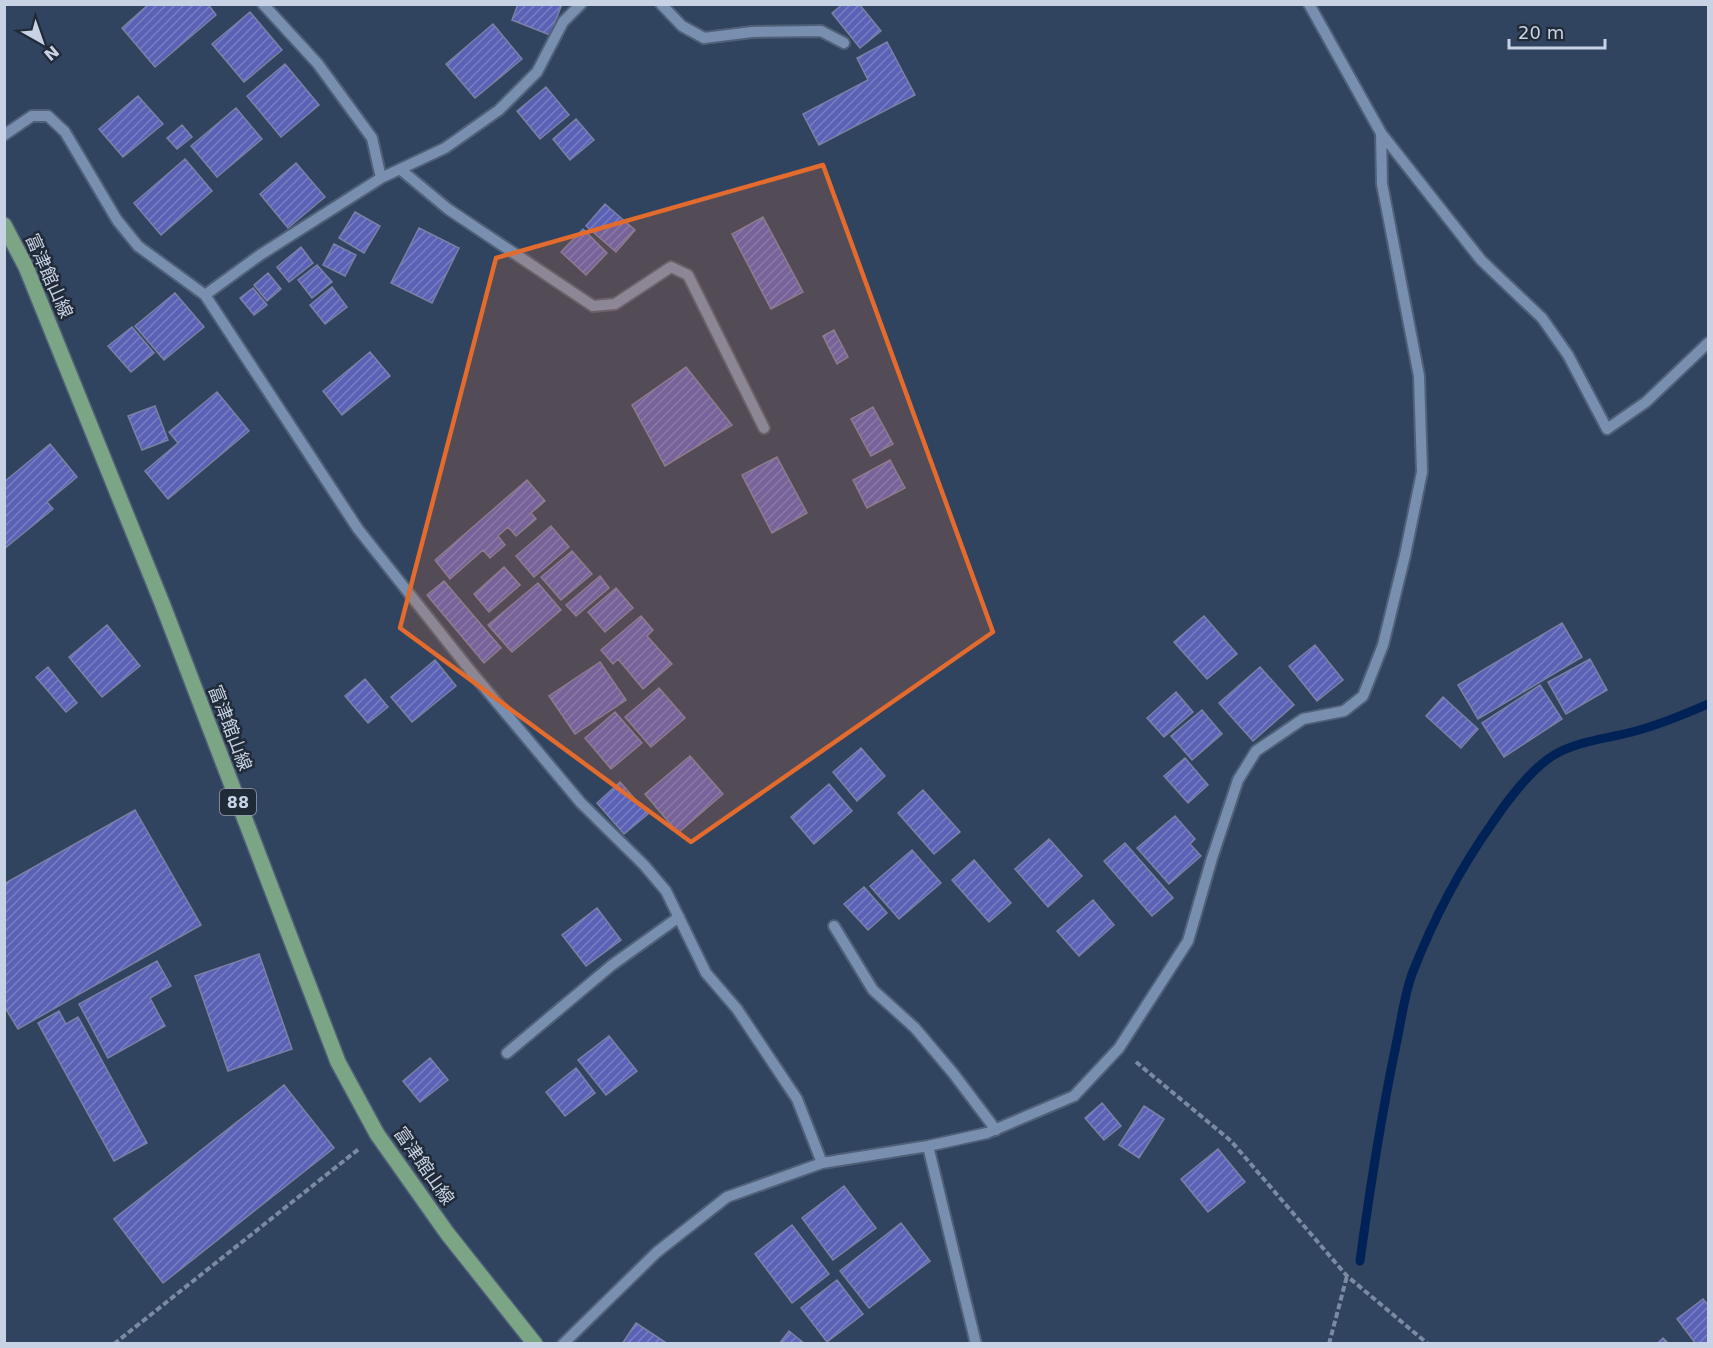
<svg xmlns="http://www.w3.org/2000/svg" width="1713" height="1348" font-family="'DejaVu Sans','Noto Sans JP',sans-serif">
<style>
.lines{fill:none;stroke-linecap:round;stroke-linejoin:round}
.stream{stroke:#002256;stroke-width:9}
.building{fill:url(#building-hatch);stroke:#7b80a4;stroke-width:1.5}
.minor-casing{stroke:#4f6078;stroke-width:14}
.major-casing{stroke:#4f6078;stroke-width:18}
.path{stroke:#7a8aa1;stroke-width:4;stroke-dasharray:6 3;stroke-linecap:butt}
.minor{stroke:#798faf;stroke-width:10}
.major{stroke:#7ca585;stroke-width:15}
.marked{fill:#e36b2d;fill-opacity:0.2;stroke:#e36b2d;stroke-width:4.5;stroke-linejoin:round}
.labels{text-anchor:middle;stroke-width:5;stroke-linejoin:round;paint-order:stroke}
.shield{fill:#212a37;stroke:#95a0b1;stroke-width:1.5}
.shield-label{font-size:16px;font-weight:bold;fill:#c7d3e5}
.street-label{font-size:18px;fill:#c7d3e5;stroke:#212a37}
</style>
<defs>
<pattern id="building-hatch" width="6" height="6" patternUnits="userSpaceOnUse" patternTransform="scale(1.5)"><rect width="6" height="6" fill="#5b62b5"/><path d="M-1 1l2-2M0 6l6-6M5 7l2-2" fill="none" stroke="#787fc2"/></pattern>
</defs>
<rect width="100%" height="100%" fill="#304460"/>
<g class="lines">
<path class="stream" d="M1360,1261c10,-73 21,-144 36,-216 5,-23 8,-49 16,-71 21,-54 47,-104 81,-152 14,-21 39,-54 61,-67 24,-14 51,-16 78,-23 27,-7 51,-17 76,-28"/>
</g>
<path class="building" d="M149,4h59l8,11 -61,52 -33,-39z
M518,4h44l-12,31 -38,-15z
M843,4h16l22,27 -21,17 -28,-35z
M250,12l32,38 -38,32 -32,-38z
M493,24l29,35 -47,39 -29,-34z
M887,42l28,53 -96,50 -16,-31 65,-34 -11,-22z
M285,64l34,41 -38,32 -34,-41z
M546,87l23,28 -29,24 -23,-28z
M138,96l25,28 -40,33 -24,-28z
M236,108l26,31 -45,38 -26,-31z
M576,119l18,21 -24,20 -17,-21z
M182,125l10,12 -15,12 -10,-11z
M185,159l27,32 -51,44 -27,-32z
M296,163l29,34 -37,31 -28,-34z
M605,204l30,26 -19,22 -30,-26z
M355,212l25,14 -16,27 -25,-15z
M763,217l40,75 -32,17 -39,-75z
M419,228l40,20 -27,55 -41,-20z
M583,229l24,24 -21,22 -25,-23z
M334,244l22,11 -11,21 -22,-11z
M301,247l12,16 -24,19 -12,-15z
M317,265l15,17 -20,16 -14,-18z
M268,273l13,16 -14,12 -13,-16z
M332,287l15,20 -22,17 -15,-19z
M253,288l14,17 -13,10 -14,-17z
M175,293l29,34 -40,33 -29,-34z
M132,327l22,26 -23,19 -23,-26z
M834,330l14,27 -11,7 -14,-28z
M370,352l20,24 -48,39 -19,-24z
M686,367l46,58 -67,41 -33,-61z
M217,392l32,39 -81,68 -23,-28 33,-28 -9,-11z
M155,406l13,34 -26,10 -14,-34z
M873,407l20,37 -22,12 -20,-37z
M50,444l27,33 -30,25 6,7 -49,40v-67z
M777,457l30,56 -35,20 -30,-58z
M890,460l15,28 -38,20 -14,-28z
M527,480l18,21 -14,12 5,6 -20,17 -8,-9 -10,9 7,9 -15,13 -7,-8 -33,29 -15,-19z
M551,526l18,21 -35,30 -18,-21z
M572,551l20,23 -31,26 -20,-23z
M504,567l16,18 -31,27 -15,-18z
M600,576l9,12 -33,28 -10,-11z
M444,581l57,67 -17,15 -57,-68z
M538,583l23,27 -49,42 -24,-27z
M616,588l17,20 -28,24 -17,-20z
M641,616l12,14 -6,6 25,28 -29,25 -25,-30 -5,5 -12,-14z
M1204,616l33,38 -30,25 -33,-37z
M1562,623l20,34 -104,62 -20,-34z
M107,625l33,41 -38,31 -33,-40z
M1315,645l28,35 -26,21 -28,-35z
M1590,659l17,31 -41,24 -18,-32z
M435,660l21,26 -44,36 -21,-25z
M600,662l26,38 -51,34 -26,-38z
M48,667l29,36 -11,9 -30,-35z
M1260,667l34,38 -41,36 -34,-38z
M365,679l23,28 -20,16 -23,-27z
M1540,685l22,34 -58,38 -22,-34z
M659,688l26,30 -34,29 -26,-30z
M1176,692l17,20 -29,25 -17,-19z
M1443,697l35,32 -17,19 -35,-32z
M1202,710l20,24 -30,26 -21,-24z
M615,712l27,31 -31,26 -26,-31z
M861,748l24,28 -28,25 -24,-29z
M690,756l33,38 -45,39 -33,-39z
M1185,758l23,27 -20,18 -24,-27z
M620,782l28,32 -24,20 -27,-31z
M829,784l23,27 -38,33 -23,-27z
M923,790l37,42 -26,22 -36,-41z
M135,810l66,115 -183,104 -14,-23v-122z
M1175,816l20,23 -5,5 11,12 -32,28 -32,-36z
M1049,839l33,37 -34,31 -33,-38z
M1125,843l48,55 -21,18 -48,-55z
M912,850l29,33 -42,36 -29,-33z
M974,860l37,43 -22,19 -37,-42z
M864,887l23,26 -19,17 -24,-26z
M1093,900l21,25 -35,31 -22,-25z
M597,908l24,32 -35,26 -24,-31z
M259,954l33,95 -64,22 -33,-95z
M157,961l14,25 -21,12 15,28 -57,32 -29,-54z
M59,1011l7,13 12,-7 69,126 -33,18 -76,-138z
M609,1036l28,35 -31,24 -28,-35z
M430,1058l18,22 -28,22 -17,-21z
M576,1068l19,25 -30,23 -19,-24z
M284,1085l50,63 -171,135 -49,-64z
M1102,1103l19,23 -17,14 -19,-22z
M1144,1106l20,13 -25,39 -20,-13z
M1218,1149l27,33 -37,30 -27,-33z
M844,1186l32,42 -43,32 -31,-42z
M901,1223l29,38 -61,47 -29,-37z
M792,1225l37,49 -37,29 -37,-49z
M837,1280l26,34 -36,28 -26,-34z
M1703,1299l5,6v39h-12l-19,-25z
M636,1323l32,21h-46z
M789,1331l16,13h-26z
M1663,1338l6,6h-12z"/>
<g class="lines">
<g class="minor-casing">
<path id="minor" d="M263,4l55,60 54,74 9,40
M661,4l21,22 22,12 48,-6 69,-1 23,12
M1381,133l100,127 61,58 26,37 39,74 39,-27 62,-59
M4,135l28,-19h16l17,16 52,88 21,26 67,49 153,234 115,145 108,129 63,62 22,26 40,82 31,36 60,90 25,64
M400,169l48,40 145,97 22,-2 56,-37 17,8 76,153
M205,295l55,-40 121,-77 64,-30 54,-38 38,-38 26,-50 18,-18
M834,926l39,64 42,38 38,45 43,57
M507,1053l105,-88 67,-48
M928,1146l48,198
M563,1344l94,-92 70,-55 95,-34 106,-17 59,-13 87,-37 45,-48 69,-107 24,-83 26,-78 18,-29 47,-32 41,-8 19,-15 20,-51 22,-90 17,-83 -3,-96 -37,-192 -1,-51 -72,-129"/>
</g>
<g class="major-casing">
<path id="major" d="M4,225l22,42 136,336 176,459 39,72 70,99 88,111"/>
</g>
<path class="path" d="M1136,1062l95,79 116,135 81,68
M114,1344l246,-196
M1329,1344l18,-68"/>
<use href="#minor" class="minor"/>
<use href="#major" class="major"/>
</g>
<path class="marked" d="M823,165l170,467 -302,210 -291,-214 96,-370z"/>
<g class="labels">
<rect class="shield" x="220" y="789" width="36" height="26" rx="4.5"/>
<g class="shield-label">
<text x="238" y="808">88</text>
</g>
<g class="street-label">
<text transform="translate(49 276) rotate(66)" y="6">富津館山線</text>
<text transform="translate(230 728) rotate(69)" y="6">富津館山線</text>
<text transform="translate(424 1166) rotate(55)" y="6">富津館山線</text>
</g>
</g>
<rect width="1713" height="1348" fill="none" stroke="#c7d3e5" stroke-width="12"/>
<g transform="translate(42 42) rotate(140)" stroke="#212a37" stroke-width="4.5" paint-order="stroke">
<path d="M0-4.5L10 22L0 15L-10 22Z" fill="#c7d3e5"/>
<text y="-9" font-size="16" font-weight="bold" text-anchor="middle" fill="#c7d3e5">N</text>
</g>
<path d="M1509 39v9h96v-9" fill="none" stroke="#c7d3e5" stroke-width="3"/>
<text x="1518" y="39" font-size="18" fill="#c7d3e5" stroke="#212a37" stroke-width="4.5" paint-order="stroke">20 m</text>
</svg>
